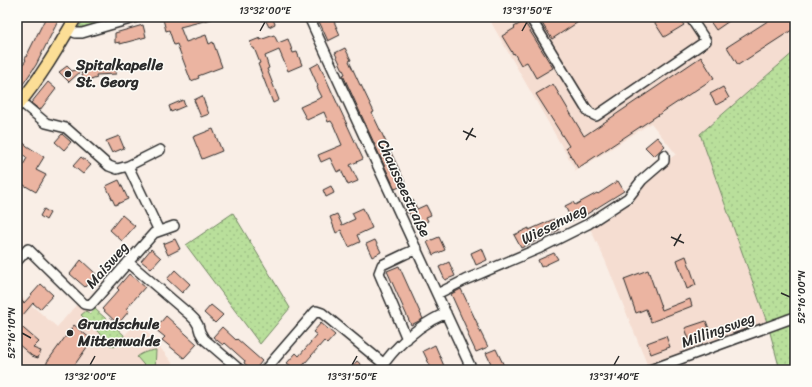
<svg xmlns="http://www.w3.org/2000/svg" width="812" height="387" font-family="Sriracha,sans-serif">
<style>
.built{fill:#f5ddd1}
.grass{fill:url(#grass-dots);stroke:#728563}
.pitch{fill:#b9df9b;stroke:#728563}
.building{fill:#ebb4a1;stroke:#2b2b2b}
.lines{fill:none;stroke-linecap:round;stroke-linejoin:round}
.minor-casing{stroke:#2b2b2b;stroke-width:12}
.major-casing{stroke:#2b2b2b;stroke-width:14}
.minor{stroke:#fdfcf7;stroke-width:9}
.major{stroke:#fcde96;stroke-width:11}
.ticks{fill:none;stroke:#2b2b2b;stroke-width:1.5}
.poi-dot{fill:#2b2b2b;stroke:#fdfcf7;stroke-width:1.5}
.labels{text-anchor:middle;stroke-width:3;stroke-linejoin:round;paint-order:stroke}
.poi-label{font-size:15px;font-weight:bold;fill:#2b2b2b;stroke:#fdfcf7;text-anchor:start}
.street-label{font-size:15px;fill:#2b2b2b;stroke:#fdfcf7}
.neatline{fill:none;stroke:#2b2b2b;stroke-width:1.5}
.ticks-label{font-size:10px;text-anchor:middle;fill:#2b2b2b}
</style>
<defs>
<pattern id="grass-dots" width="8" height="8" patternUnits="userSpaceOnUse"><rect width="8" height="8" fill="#b9df9b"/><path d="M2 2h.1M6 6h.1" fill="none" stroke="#9fc086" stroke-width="1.8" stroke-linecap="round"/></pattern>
</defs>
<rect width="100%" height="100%" fill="#f9eee6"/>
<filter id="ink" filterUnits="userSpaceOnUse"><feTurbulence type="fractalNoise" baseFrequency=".025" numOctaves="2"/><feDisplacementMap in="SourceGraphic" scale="8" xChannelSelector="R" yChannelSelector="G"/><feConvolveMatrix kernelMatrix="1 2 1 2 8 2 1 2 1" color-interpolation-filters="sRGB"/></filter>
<g filter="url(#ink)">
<path class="built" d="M488,17h307v34l-95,83 68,191 -119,44 -44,-109 -17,-36 20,-13 34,-31 34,-26 -25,-31 -75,48z
M17,293l40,34 21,-24 12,10 5,-4 30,26 12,-13 9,8 32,40h-161z"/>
<path class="grass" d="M86,17h44l-54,14z
M795,51v319h-15l-12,-45 -68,-191z
M233,213l57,95 -30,36 -74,-99z
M95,309l29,26 -3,7 -3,2 -4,3 -4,-2 -8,-9 -21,-21 5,-4 4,3z"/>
<path class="pitch" d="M156,350l-1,20h-7l-11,-13c6,-5 12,-6 19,-7z"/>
<path class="building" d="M46,17h14l-24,48 -19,28v-20l9,-13 -1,-1z
M170,17h41l1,2 -32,8 6,15 20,-7 3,9 4,-2 9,25 -24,9 1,2 -8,3 -14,-37 -3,1 -5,-15 -3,1 -3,-12z
M264,17h8l3,7 -6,3z
M317,17h15l8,18 -12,6z
M538,17h48l-34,22z
M651,17h27l6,8 -20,12z
M707,17h28l-19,13z
M774,17h21v11l-57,37 -11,-18z
M523,22l1,1h1l28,45 -17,10 -9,-16 -6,3 -7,-12 -1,1 -11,-18 13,-8 -1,-1z
M143,25l3,12 -26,7v-2l-5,1v-10z
M274,35l4,8 10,-4 5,14 4,-1 5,13 -14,6 -9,-21 -14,6 4,12 -2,1 12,31 -6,3 -15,-39 2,-1 -6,-15h-2l-2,-6 10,-4v2z
M345,48l6,12 -2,1 11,24h1l13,27 -2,1 34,71 -11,5 -52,-114 2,-1 -10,-21z
M701,57l13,21 -136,90 -12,-20 3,-2 -33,-52 17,-10 31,52z
M319,63l13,29 31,67 -13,6 8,16 -10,4 -7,-15 -4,2 -7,-14 -9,4 -3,-7 24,-10 -9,-21 -2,-3 -3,1 -4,-10 -17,8 -7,-13 22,-10 -5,-10 1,-1 -8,-18z
M115,64l1,10 -20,1 1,3 -13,4 -3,-11 -12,11 -10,-10 8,-6 5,5 23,-6z
M48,82l8,7 -16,21 -9,-7z
M723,87l6,11 -13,7 -6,-11z
M202,96l7,18 -8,3 -7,-17z
M183,100l2,6 -14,6 -2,-6z
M213,129l9,22 -20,8 -9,-22z
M62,134l9,8 -7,8 -9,-8z
M119,136l5,12 -12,5 -6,-12z
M17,137l10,9 17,11 -8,13 10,5 -10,17 -19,-11v-5l10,-18 -10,-9z
M657,137l8,9 -11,10 -9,-9z
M81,157l10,8 -8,9 -10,-8z
M119,180l9,19 -13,6 -9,-19z
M618,181l6,10 -37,23 -15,7 -7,-15 8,-4 2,3 22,-12 1,1z
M331,186l3,7 -8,4 -3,-7z
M413,200l4,9 9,-4 5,10 -5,2 2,4 -12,6 -7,-15 -2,1 -3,-8z
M363,208l9,20 -15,7 3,7 -11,5 -8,-17 -5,3 -6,-16 7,-3 5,11 13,-6 -3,-6z
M44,209l6,4 -4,7 -6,-4z
M122,215l13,11 -13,15 -12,-11z
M554,219l5,11 -38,18 -7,-13 15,-7v2z
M439,237l6,13 -12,5 -6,-13z
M175,239l5,10 -12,6 -5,-11z
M375,240l6,12 -9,5 -6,-13z
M482,248l5,12 -11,5 -5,-12z
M151,249l10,9 -10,11 -10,-8z
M554,253l4,6 -17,8 -3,-7z
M686,256l10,29 -9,4 -10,-29z
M81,260l15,14 -11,13 -15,-13z
M449,262l6,14 -10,4 -6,-13z
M399,266l24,53 -12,6 -24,-54z
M175,270l15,14 -8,9 -15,-14z
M648,270l14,40 28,-11 2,7 -41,16 -5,-13 -10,4 -12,-34z
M129,274l16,13 -19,22 3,2 -11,13 -16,-15 17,-19 -2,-2z
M41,284l12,11 -13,14 -7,-6 -16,19v-25l7,6z
M461,289l17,36h-1l11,22 -12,5 -8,-17 1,-1 -18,-40z
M211,305l12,10 -8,8 -11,-10z
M166,316l31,28 -13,14 -22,-18 3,-3 -10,-8z
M706,321l5,13 -21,8 -5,-14z
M17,323l22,19 -6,6 8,3 -3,7 -6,-2 -15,-13z
M321,323l14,12 -8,9 -3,-3 -25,29h-3l-9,-7 9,-10 3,3 18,-21 -4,-3z
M74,325l18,15 -21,30h-27l3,-7v-1z
M222,327l14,13 1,-1 25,22 -7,9h-3l-8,-7 1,-2 -20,-18 -2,2 -10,-8z
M666,336l4,11 -19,7 -4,-11z
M435,345l9,21 -8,4h-4l-9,-19z
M496,349l10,21h-12l-8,-17z
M357,361l10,9h-18z"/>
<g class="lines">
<g class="minor-casing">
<path id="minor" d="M309,17l163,353
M530,17l55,90 5,6 6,3 6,-4 104,-71 -16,-24
M69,30l7,3h6l55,-16
M21,102l25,21 20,5 43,38 8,3 11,-3
M159,231l-31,-65 32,-16
M17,261l11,-12 56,55 6,1 4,-4 60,-68 20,-7
M128,262l62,53 5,5 3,5 2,7 4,7 36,31
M437,294l28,-14 75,-32 48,-24 40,-26 14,-18 22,-19v-6
M407,339l-28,-66 3,-8 23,-11 12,-5
M265,370l51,-59 6,2 62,51
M379,370c5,-6 10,-14 16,-20 14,-15 32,-29 51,-37
M650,370l145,-53"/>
</g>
<g class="major-casing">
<path id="major" d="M17,106c23,-27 41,-58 59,-89"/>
</g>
<use href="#minor" class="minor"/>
<use href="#major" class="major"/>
</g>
</g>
<path class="ticks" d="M260,31l5,-9M522,31l5,-9M463,131l13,6M466,140l7,-12M671,237l13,6M674,246l7,-12M781,293l9,4M22,333l9,5M90,365l5,-9M352,365l5,-9M614,365l5,-9"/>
<g class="poi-dot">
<circle cx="68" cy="74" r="4"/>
<circle cx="70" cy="333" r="4"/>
</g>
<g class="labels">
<g class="poi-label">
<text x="76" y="70">Spitalkapelle<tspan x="76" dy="17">St. Georg</tspan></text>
<text x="78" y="329">Grundschule<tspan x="78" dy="17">Mittenwalde</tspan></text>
</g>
<g class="street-label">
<text transform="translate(404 188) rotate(65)" y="5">Chausseestraße</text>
<text transform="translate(554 224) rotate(-27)" y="5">Wiesenweg</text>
<text transform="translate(107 265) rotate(-49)" y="5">Maisweg</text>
<text transform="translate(718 330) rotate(-20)" y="5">Millingsweg</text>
</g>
</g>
<rect width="812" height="387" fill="none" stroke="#fdfcf7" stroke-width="44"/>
<rect x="22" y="22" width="768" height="343" class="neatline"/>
<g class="ticks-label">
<text x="265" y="14">13°32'00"E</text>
<text x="527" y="14">13°31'50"E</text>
<text transform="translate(801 297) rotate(-90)" y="4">52°16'00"N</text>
<text transform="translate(11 333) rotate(-90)" y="4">52°16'10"N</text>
<text x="90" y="380">13°32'00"E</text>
<text x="352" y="380">13°31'50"E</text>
<text x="614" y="380">13°31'40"E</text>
</g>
</svg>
